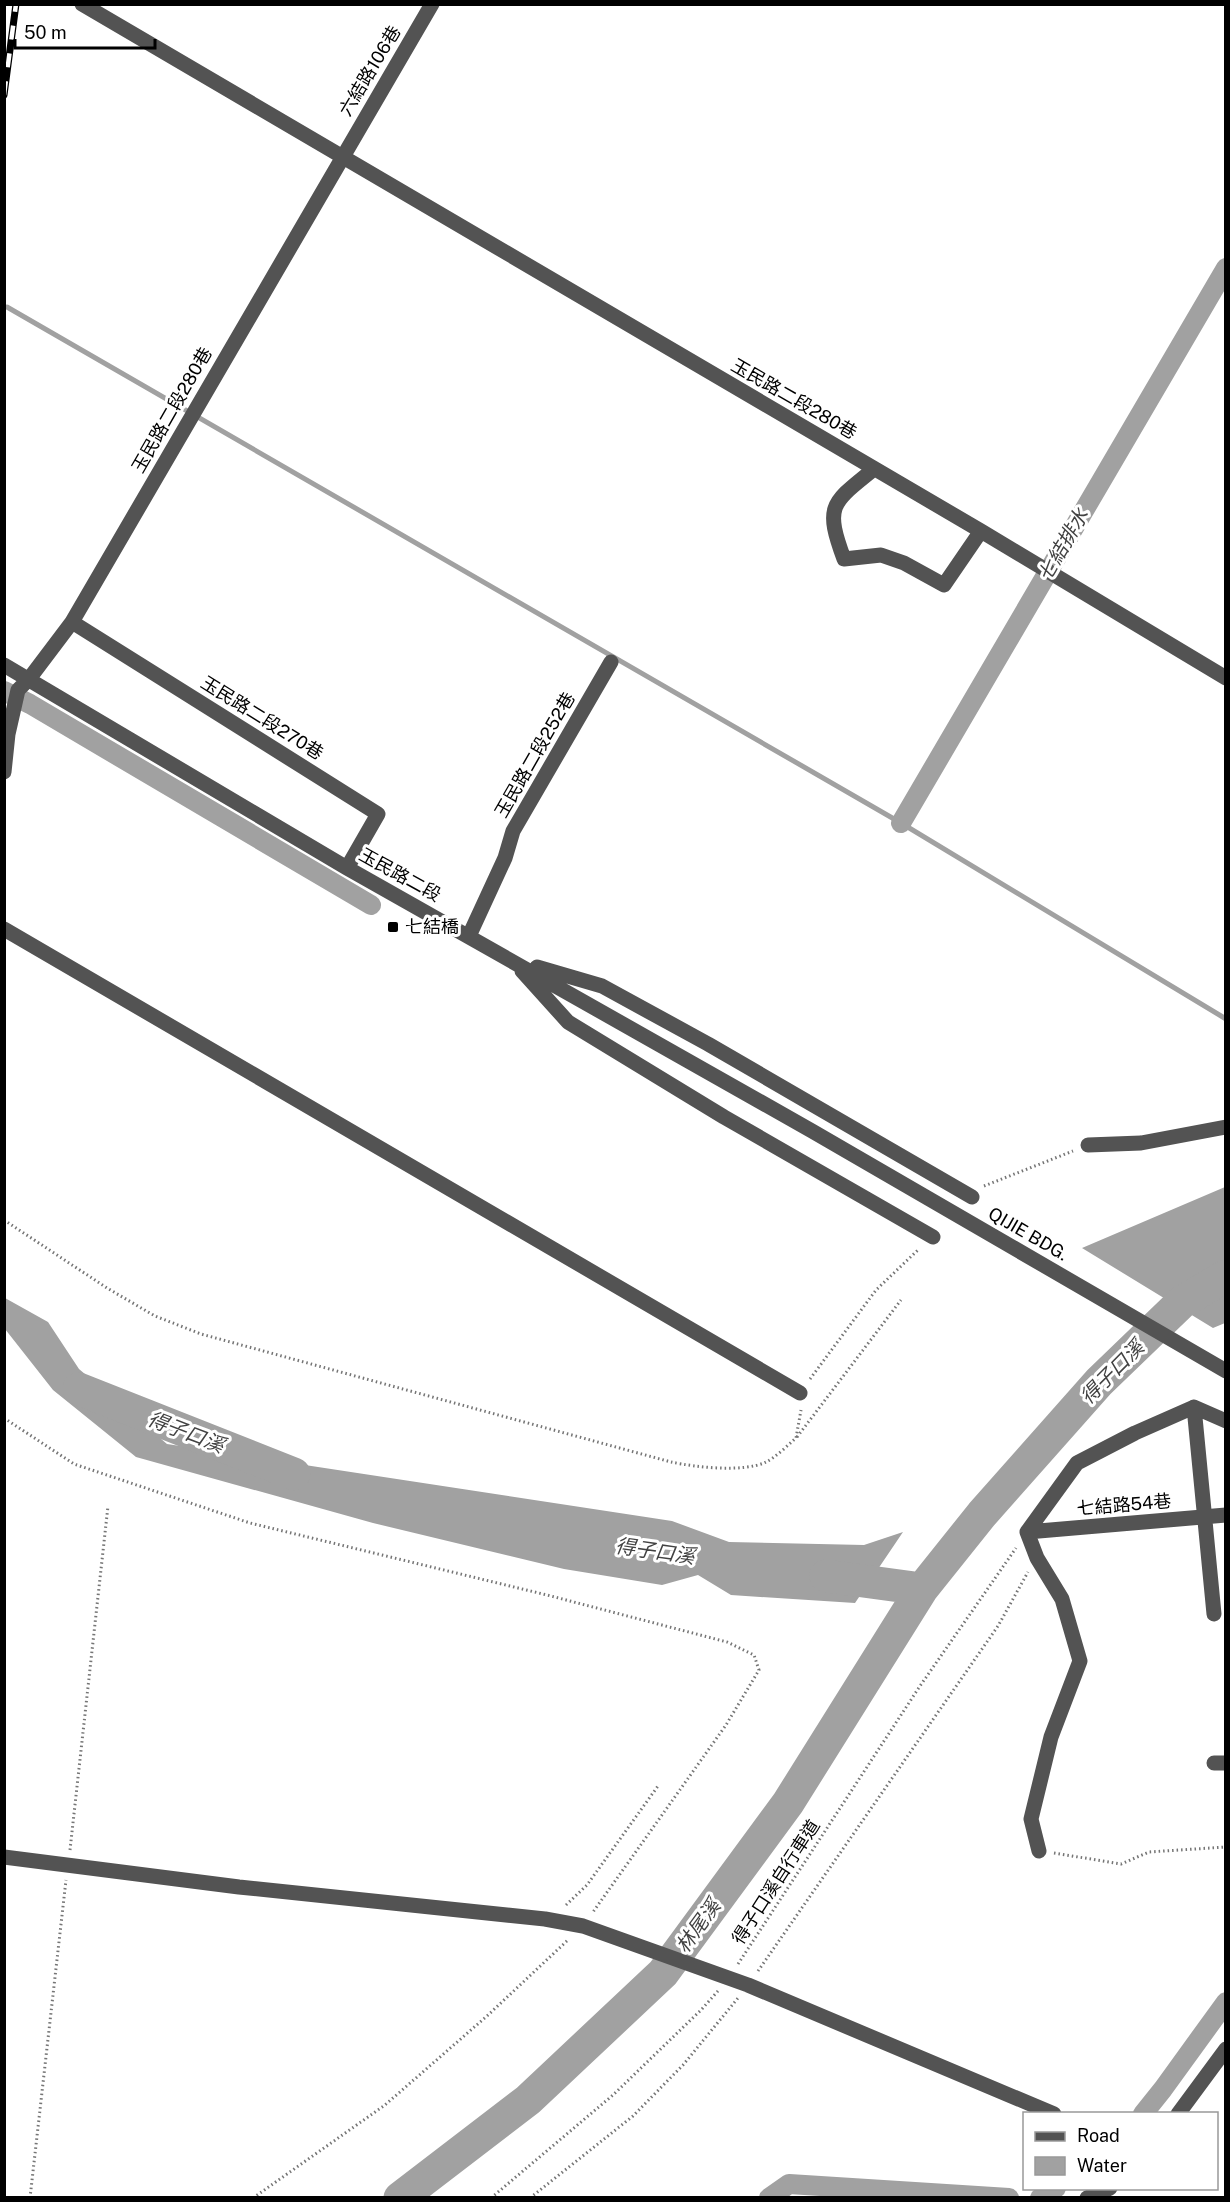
<svg xmlns="http://www.w3.org/2000/svg" width="1230" height="2202" font-family="'Public Sans','Noto Sans TC',sans-serif">
<style>
.water{fill:#a1a1a1}
.lines{fill:none;stroke-linecap:round;stroke-linejoin:round}
.stream{stroke:#a1a1a1;stroke-width:5}
.canal{stroke:#a1a1a1;stroke-width:20}
.river{stroke:#a1a1a1;stroke-width:33}
.path{stroke:#757575;stroke-width:3;stroke-dasharray:1.5 3;stroke-linecap:butt}
.minor{stroke:#535353;stroke-width:15}
.rail-casing{stroke:#000;stroke-width:7}
.rail{stroke:#fff;stroke-width:4.5;stroke-dasharray:14;stroke-linecap:butt}
.poi-dot{fill:#000;stroke:#fff;stroke-width:2}
.labels{text-anchor:middle;stroke-width:6;stroke-linejoin:round;paint-order:stroke}
.street-label{font-size:18px;fill:#000;stroke:#fff}
.poi-label{font-size:18px;fill:#000;stroke:#fff;text-anchor:start}
.water-label{font-size:20px;font-style:italic;fill:#424242;stroke:#fff}
</style>
<rect width="100%" height="100%" fill="#fff"/>
<path class="water" d="M1225,1187v136l-12,5 -131,-80z
M5,1298l43,24 31,47 88,75 505,77 57,21 135,3 39,-13 -48,71 -124,-8 -33,-20 -36,10 -98,-16 -191,-46 -237,-66 -83,-67 -48,-61z"/>
<g class="lines">
<path class="stream" d="M7,307l894,516 325,196"/>
<path class="canal" d="M4,691l26,13 341,201
M901,823l325,-555
M1143,2114l20,-25 63,-87
M769,2198l20,-14 220,14
M1040,2198l16,-10"/>
<path class="river" d="M79,1389l215,85
M826,1576l96,13
M400,2198l128,-98 135,-127 125,-170 134,-214 60,-75 117,-132 83,-80 44,-26"/>
<path class="path" d="M984,1186l89,-35
M4,1220l103,68 48,28 46,18 470,128c24,5 72,11 95,0 10,-5 21,-16 30,-24l5,-28
M810,1379l66,-89 43,-41
M4,1418l70,46 176,59 297,72 180,47 27,13 5,15 -33,55 -133,187
M797,1437l104,-137
M70,1850l38,-344
M1054,1853l67,11 28,-12 77,-5
M566,1905l21,-20 71,-99
M738,1964l182,-278 96,-138
M758,1971l240,-345 30,-54
M30,2198l36,-318
M253,2198l132,-93 102,-89 82,-77
M491,2198l122,-103 88,-85 17,-19
M530,2198l103,-82 50,-51 55,-67"/>
<path class="minor" d="M82,4l899,527 245,147
M874,469c-42,34 -50,36 -30,90l37,-4 23,8 40,22 37,-54
M72,622l306,192 -31,54
M4,665l343,203 465,263 414,240
M4,772l4,-38 10,-44 11,-11 43,-57 360,-618
M4,929l796,464
M469,936l36,-78 8,-27 98,-169
M537,967l65,19 106,58 264,153
M522,971l46,51 156,95 209,120
M1088,1145l53,-2 85,-16
M1194,1407l20,207
M1027,1532l10,26 25,41 18,62 -29,76 -20,82 8,32
M1027,1532l50,-69 58,-30 59,-26 32,14
M1027,1532l199,-17
M1214,1763h12
M4,1857l235,30 306,32 38,7 165,59 306,129
M1178,2114l48,-65
M1087,2198l23,-10"/>
<g class="rail-casing">
<path id="rail" d="M4,95l12,-91"/>
</g>
<use href="#rail" class="rail"/>
</g>
<rect class="poi-dot" x="387" y="921" width="12" height="12" rx="3"/>
<g class="labels">
<g class="street-label">
<text transform="translate(370 71) rotate(-59)" y="6">六結路106巷</text>
<text transform="translate(794 399) rotate(30)" y="6">玉民路二段280巷</text>
<text transform="translate(172 410) rotate(-60)" y="6">玉民路二段280巷</text>
<text transform="translate(262 718) rotate(32)" y="6">玉民路二段270巷</text>
<text transform="translate(535 755) rotate(-60)" y="6">玉民路二段252巷</text>
<text transform="translate(400 875) rotate(29)" y="6">玉民路二段</text>
<text transform="translate(1028 1234) rotate(30)" y="6">QIJIE BDG.</text>
<text transform="translate(1124 1505) rotate(-5)" y="6">七結路54巷</text>
<text transform="translate(776 1882) rotate(-57)" y="6">得子口溪自行車道</text>
</g>
<g class="poi-label">
<text x="405" y="933">七結橋</text>
</g>
<g class="water-label">
<text transform="translate(1063 545) rotate(-60)" y="7">七結排水</text>
<text transform="translate(1112 1372) rotate(-45)" y="7">得子口溪</text>
<text transform="translate(186 1432) rotate(21)" y="7">得子口溪</text>
<text transform="translate(655 1551) rotate(8)" y="7">得子口溪</text>
<text transform="translate(698 1926) rotate(-54)" y="7">林尾溪</text>
</g>
</g>
<rect width="1230" height="2202" fill="none" stroke="#000000" stroke-width="12"/>
<rect x="1023" y="2112" width="195" height="78" fill="#ffffff" stroke="#999999" stroke-width="1.5"/>
<rect x="1035" y="2132" width="30" height="9" fill="#535353" stroke="#999999" stroke-width="1.5"/>
<text x="1077" y="2142" font-size="18" fill="#000000">Road</text>
<rect x="1035" y="2157" width="30" height="18" fill="#a1a1a1" stroke="#999999" stroke-width="1.5"/>
<text x="1077" y="2172" font-size="18" fill="#000000">Water</text>
<path d="M15 39v9h140v-9" fill="none" stroke="#000000" stroke-width="3"/>
<text x="24" y="39" font-size="18" fill="#000000" stroke="#ffffff" stroke-width="4.5" paint-order="stroke">50 m</text>
</svg>
